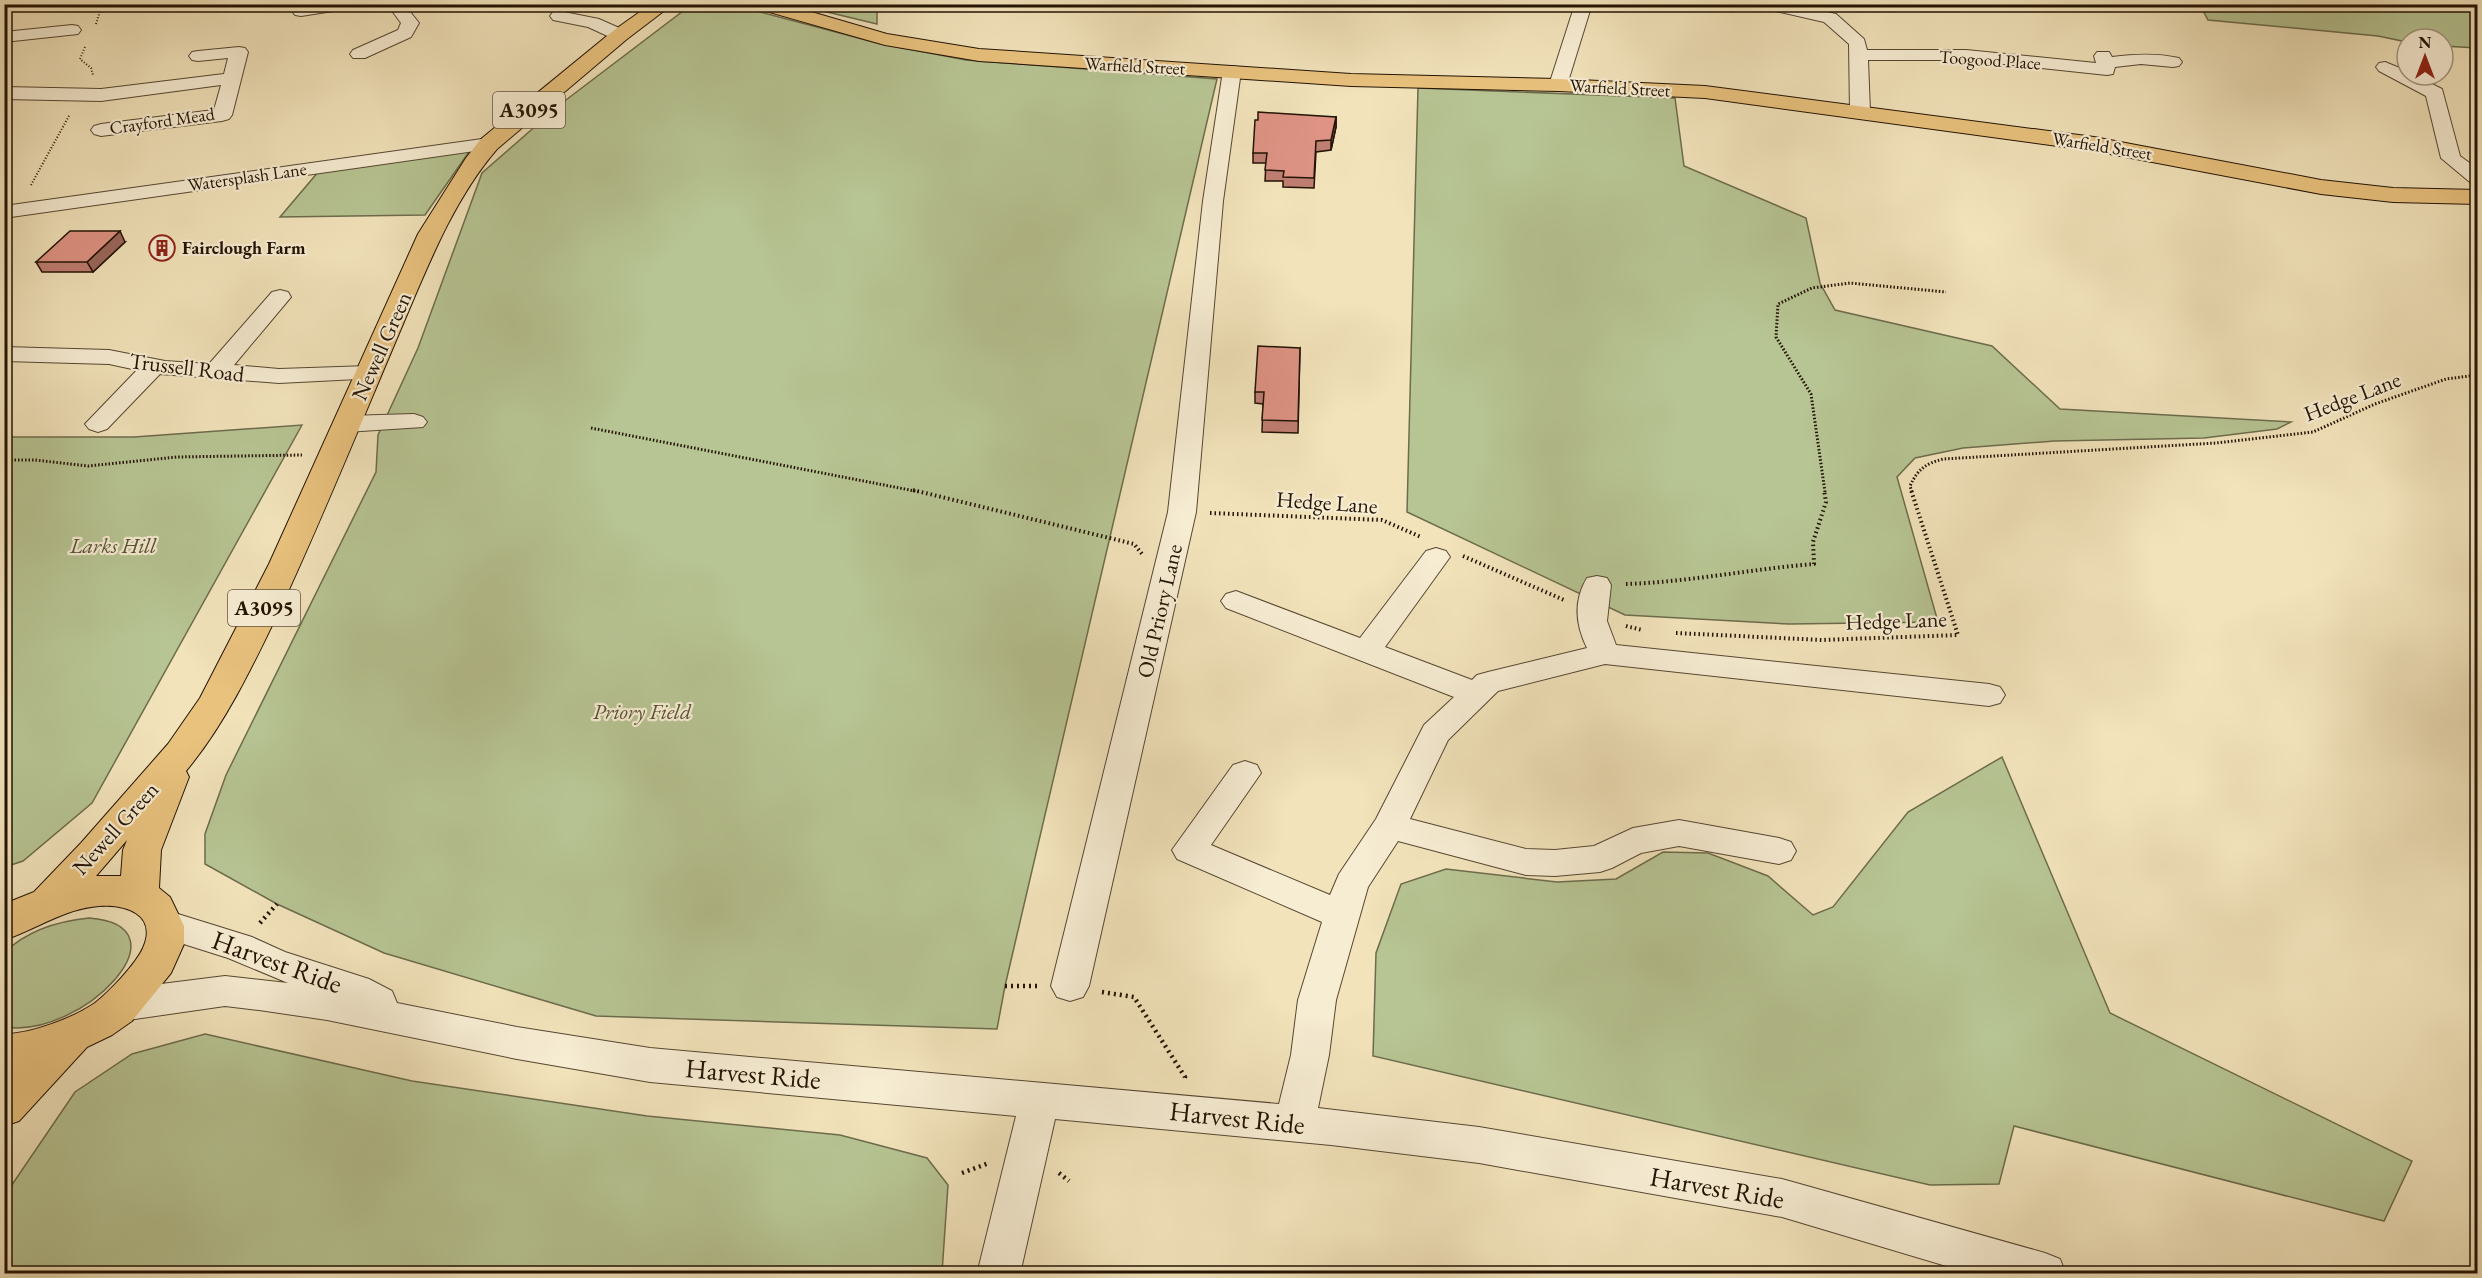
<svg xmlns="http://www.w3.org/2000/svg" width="2482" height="1278" font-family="'EB Garamond',serif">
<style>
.green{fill:#b7c493;stroke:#6c6c4b;stroke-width:1.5}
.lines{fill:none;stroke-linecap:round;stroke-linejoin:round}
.minor-casing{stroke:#564731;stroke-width:2}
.major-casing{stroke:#221303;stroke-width:2}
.path-far3{stroke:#221303;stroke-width:2;stroke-dasharray:1 2;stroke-linecap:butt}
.path-far2{stroke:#221303;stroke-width:3;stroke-dasharray:1.5 2;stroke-linecap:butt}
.path-far1{stroke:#221303;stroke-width:4;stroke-dasharray:1.5 3;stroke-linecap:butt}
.path{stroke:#221303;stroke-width:4.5;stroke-dasharray:2 4;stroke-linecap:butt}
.minor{fill:#f7edd3;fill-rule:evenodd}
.major{fill:#e9c27e;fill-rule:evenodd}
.wall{fill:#bf7e72;stroke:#221303;stroke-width:1.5}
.shaded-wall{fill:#9b675c;stroke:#221303;stroke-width:1.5}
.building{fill:#de9384;stroke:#221303;stroke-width:1.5}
.labels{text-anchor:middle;stroke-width:4.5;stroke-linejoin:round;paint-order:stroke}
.far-street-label{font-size:18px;fill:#221303;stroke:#f7edd3}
.far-poi-label{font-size:18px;font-weight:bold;fill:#221303;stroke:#f7edd3;text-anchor:start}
.shield{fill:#f7edd3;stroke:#625441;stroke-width:1.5}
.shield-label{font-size:21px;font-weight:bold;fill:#221303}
.street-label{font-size:22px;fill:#221303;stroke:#f7edd3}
.park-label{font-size:22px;font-style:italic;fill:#565135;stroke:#f7edd3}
.near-street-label{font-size:27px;fill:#221303;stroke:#f7edd3}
</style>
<rect width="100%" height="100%" fill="#f2e3bb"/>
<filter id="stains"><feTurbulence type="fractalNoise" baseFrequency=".00333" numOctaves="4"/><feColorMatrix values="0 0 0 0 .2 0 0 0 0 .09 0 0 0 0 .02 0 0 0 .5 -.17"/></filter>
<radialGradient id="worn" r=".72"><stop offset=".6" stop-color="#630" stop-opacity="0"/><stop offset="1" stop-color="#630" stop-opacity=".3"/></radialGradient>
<path class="green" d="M691,5h43l143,38 89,17 251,19 -212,907 -8,43 -401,-13 -212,-63 -107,-49 -72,-40v-30l21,-59 150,-303 2,-37 40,-87 64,-175 80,-70z
M798,5h79v19z
M2200,5h277v43l-34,-2v-7h-36v3l-29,-6 -170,-16z
M1418,88l257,10 9,68 122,52 14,65 15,27 157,36 68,63 231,13 -14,7 -73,9 -149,3 -92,7 -48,10 -18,19 41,145 -149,2 -164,-9 -218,-103z
M471,149l-46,66 -145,2 39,-46z
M302,425l-210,378 -69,58 -18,6v-430h129z
M2002,757l108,256 302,148 -28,60 -370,-95 -15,58 -69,1 -557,-129 3,-103 25,-69 45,-15 111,13 59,-3 47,-27 45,1 60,23 45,39 20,-8 75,-95z
M89,918c103,8 -7,121 -84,109v-75c22,-21 54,-31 84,-34z
M205,1034l207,47 235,35 193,19 87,23 21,27 -6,88h-937v-78l70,-103 57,-38z"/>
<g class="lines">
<g class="minor-casing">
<path id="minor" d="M310,4h44l-8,5 -45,7 -6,-1 -3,-4 3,-4z
M387,4h17l15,19 -8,14 -46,21h-12l-3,-4 3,-4 45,-20 3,-7z
M1575,4h17l-25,81 -2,4h-14l-2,-4z
M1720,4h35c-7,8 -24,8 -34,6z
M1761,4h32l43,10 28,25 3,11h99l130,13 -2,-7 3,-4h12l3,5c23,-3 45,-4 67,1l3,4 -3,4 -6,1 -32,-3 -26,3 -2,7 -6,1 -141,-15h-98l2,52 -3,4h-14l-3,-4 -1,-68 -25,-22 -61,-14z
M559,11l40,8 27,12 3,4 -3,4h-12l-26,-12 -35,-7 -3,-4 3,-4z
M72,25l6,1 3,4 -3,4 -74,8v-10z
M239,47l6,1 3,4 -16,63 -3,4 -7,2 -121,15 -7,-2 -3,-4 3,-4 7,-2 113,-14 7,-25 -120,16 -97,-2v-12l97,2 123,-15 4,-16 -30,3 -6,-1 -3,-4 3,-4 6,-1z
M2385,62l22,9v4h7l28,14 18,67 18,13v16l-7,-2 -30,-25 -15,-62 -47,-25 -3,-4 3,-4z
M1232,66l6,1 3,4 -18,130 -27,311 -107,474 -6,11 -13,4 -13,-4 -6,-11 117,-474 35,-311 20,-130 3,-4z
M489,138l7,2 3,4 -3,4 -492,70v-12z
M280,290l8,2 3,5 -57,68 45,4 90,-3 9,2 3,5 -3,5 -99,5 -119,-9 -53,55 -9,3 -9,-3 -4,-5 52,-54 -28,-6 -105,-3v-14l105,3 56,11 44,3 63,-72z
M414,414l9,3 4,5 -4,5 -77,5 -9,-3 -4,-5 4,-5 9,-3z
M1436,548l10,3 4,6 -65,90 87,33 5,-5 11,-3 99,-24c-11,-22 -14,-47 0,-70l10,-2 10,2 4,7 -4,36 9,24 373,39 11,3 5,8 -5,8 -11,3 -384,-42 -107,27 -50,49 -38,79 116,30 29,1 39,-4 39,-18 46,-8 100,18 12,4 5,9 -5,9 -12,4 -100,-18 -38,7 -29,15 -12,4 -45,4 -29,-1 -128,-34 -30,46 -32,113 -7,55 -11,53 161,19 303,52 263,74 15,6 6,15h-93l-191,-57 -303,-54 -148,-18 -276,-26 -35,155h-43l39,-158 -366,-34 -133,-23 -190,-39 -68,-10 -34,-4 -104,15 -13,-5 -6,-11 6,-11 13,-5 104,-13 63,7 -60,-25 -76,-24 -5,-10 5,-10 13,-4 87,27 33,15 84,27 23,12 5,12 120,24 133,21 629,56 12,-49 7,-55 24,-78 -145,-63 -5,-9 61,-85 12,-4 12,4 4,8 -50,72 119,50 9,-21 37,-55 48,-94 30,-28 -228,-89 -5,-7 5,-7 10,-3 124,47 66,-87z"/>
</g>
<g class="major-casing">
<path id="major" d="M651,4h22l-46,35 -130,110c-43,50 -68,114 -94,175 -40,94 -79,190 -122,283 -27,56 -55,116 -95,164l3,6 -28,73 -2,38 11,9 14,29v18l-13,29 -39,48 -20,14 -25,12 -68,74 -15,5v-49l7,-7h-7v-36c27,0 69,-16 91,-31 14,-11 41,-39 48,-55 15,-34 -18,-44 -44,-42 -36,3 -62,23 -95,34v-36l30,-12 47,-49 87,-99 32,-46 69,-134 149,-330 48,-76 15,-19 132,-108zM127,840l-4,10 -2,26h-25z
M753,4h31l103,30 92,15 372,25 207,5 147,7 389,51 227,43 72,8 85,2v14l-85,-2 -72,-8 -227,-43 -389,-53 -147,-7 -207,-5 -372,-25 -94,-16 -130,-37z"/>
</g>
<path class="path-far3" d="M96,24l6,-20
M85,47l-5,12 11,9 2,7
M31,185l39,-71"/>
<path class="path-far2" d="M591,428l329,64
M4,460h31l53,6 89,-9 125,-2
M1825,492l-14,-98 -35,-57 2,-33 34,-16 38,-5 96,9
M1912,492l-2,-6c8,-17 15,-22 33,-27l273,-16 97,-11 62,-28 71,-25 32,-4"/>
<path class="path-far1" d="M913,490l221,54 8,10
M1210,513l172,7 39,17
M1463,556l101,44
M1626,584c63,-2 125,-15 188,-20l-1,-22 13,-40 -2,-12
M1626,626l16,4
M1676,633l146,7 136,-5 -47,-145"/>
<path class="path" d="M260,923l17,-19
M1005,986h32
M1102,992l32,5 51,80 -1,3
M962,1173l27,-10
M1059,1173l10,8"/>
<use href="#minor" class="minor"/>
<use href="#major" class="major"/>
</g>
<path class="wall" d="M1336,117v10l-5,23 -15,2 -2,36 -31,-1v-6h-18l1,-18h-13v-10z
M125,242l-32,30h-51l-6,-10z
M1300,348l-2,85 -36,-1 1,-28 -8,-1v-11z"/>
<path class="shaded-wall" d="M1336,117v10l-5,23v-10z
M120,231l5,11 -32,30 -6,-10z"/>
<path class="building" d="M1258,112l78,5 -5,23 -15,1 -2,37 -31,-1 1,-6 -19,-1 2,-17h-14l2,-33h3z
M70,231h50l-33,31h-51z
M1258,346l42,2 -2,73 -36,-1 2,-28h-9z"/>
<defs>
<g id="building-ring" transform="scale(1.35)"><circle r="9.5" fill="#f7edd3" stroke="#8f2418" stroke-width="1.5"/><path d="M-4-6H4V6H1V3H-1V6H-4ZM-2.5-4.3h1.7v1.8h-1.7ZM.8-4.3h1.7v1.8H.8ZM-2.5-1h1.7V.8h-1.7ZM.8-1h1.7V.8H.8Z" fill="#8f2418"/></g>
</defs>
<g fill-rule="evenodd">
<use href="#building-ring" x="162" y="248"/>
</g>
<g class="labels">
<g class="far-street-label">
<text transform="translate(1990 60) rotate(4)" y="6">Toogood Place</text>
<text transform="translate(1135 66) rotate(3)" y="6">Warfield Street</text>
<text transform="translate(1620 88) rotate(3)" y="6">Warfield Street</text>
<text transform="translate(162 121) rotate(-8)" y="6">Crayford Mead</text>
<text transform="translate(2102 146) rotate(9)" y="6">Warfield Street</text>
<text transform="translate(247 177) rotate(-8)" y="6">Watersplash Lane</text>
</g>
<g class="far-poi-label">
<text x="182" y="254">Fairclough Farm</text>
</g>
<g class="shield">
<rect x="493" y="92" width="72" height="36" rx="4.5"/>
<rect x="228" y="590" width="72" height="36" rx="4.5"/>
</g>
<g class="shield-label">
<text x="529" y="117">A3095</text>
<text x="264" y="615">A3095</text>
</g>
<g class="street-label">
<text transform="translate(381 346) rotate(-66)" y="8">Newell Green</text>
<text transform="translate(187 367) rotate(7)" y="8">Trussell Road</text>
<text transform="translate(2352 396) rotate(-21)" y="8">Hedge Lane</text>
<text transform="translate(1327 502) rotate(4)" y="8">Hedge Lane</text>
<text transform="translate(1159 611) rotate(-77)" y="8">Old Priory Lane</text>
<text transform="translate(1896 620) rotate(-2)" y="8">Hedge Lane</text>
<text transform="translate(115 828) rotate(-48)" y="8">Newell Green</text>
</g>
<g class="park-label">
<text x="113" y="553">Larks Hill</text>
<text x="642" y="719">Priory Field</text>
</g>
<g class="near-street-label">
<text transform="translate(277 962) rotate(20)" y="9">Harvest Ride</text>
<text transform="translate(753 1074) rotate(5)" y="9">Harvest Ride</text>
<text transform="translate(1237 1118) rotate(6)" y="9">Harvest Ride</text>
<text transform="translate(1717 1188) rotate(10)" y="9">Harvest Ride</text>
</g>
</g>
<rect width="2482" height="1278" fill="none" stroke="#f2e3bb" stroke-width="24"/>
<rect x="6" y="6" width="2470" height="1266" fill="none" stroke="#221303" stroke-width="3"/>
<rect x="12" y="12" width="2458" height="1254" fill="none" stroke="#221303" stroke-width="1.5"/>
<g transform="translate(2425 57)"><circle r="28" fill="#f7edd3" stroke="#a29680" stroke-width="1.5"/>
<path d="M0-4.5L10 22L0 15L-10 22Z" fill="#8f2418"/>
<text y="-9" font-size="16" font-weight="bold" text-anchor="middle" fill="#221303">N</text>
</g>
<rect width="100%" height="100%" filter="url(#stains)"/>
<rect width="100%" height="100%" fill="url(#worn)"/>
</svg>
